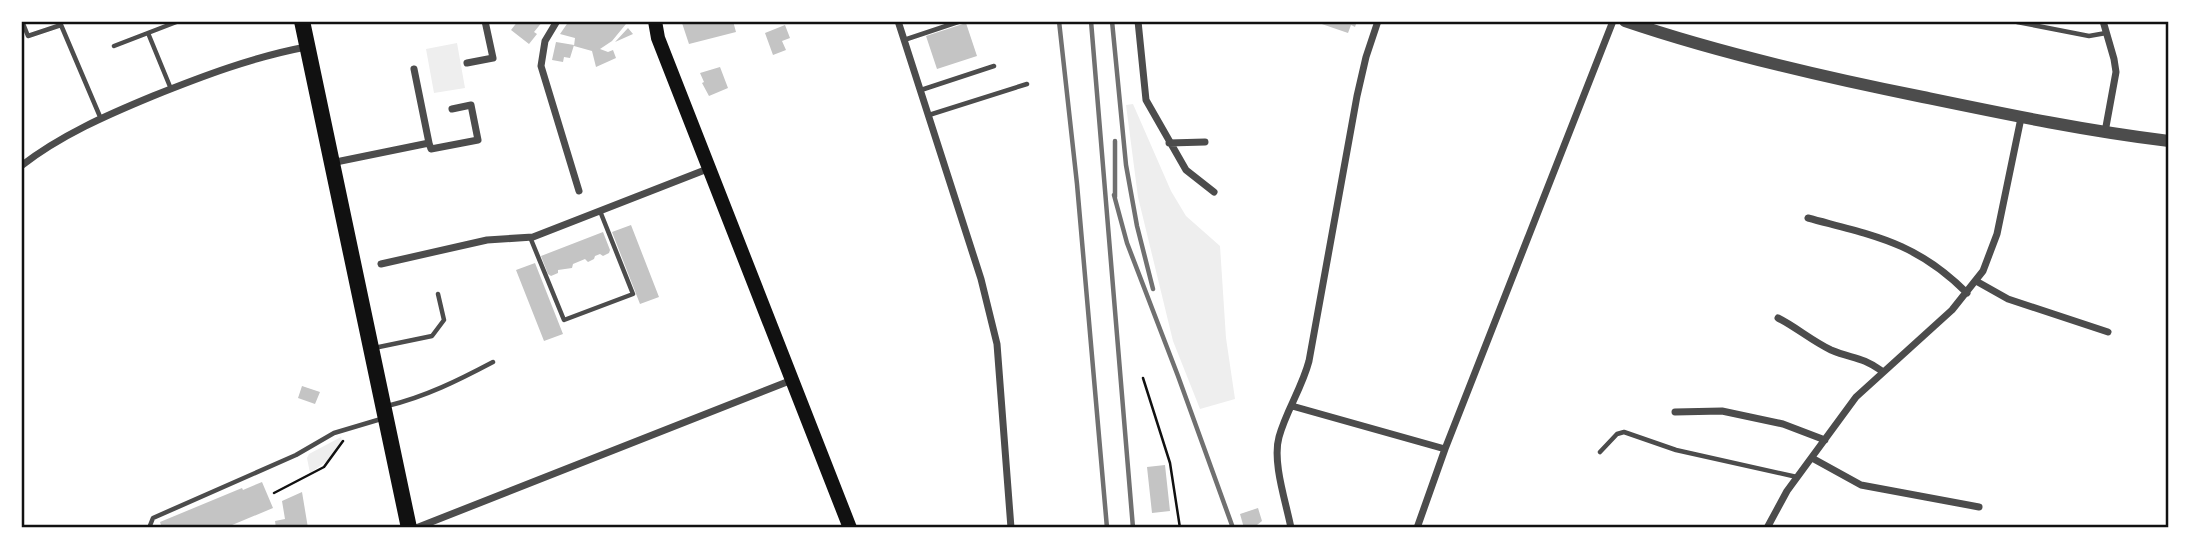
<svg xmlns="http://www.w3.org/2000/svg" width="2190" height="549" font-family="Helvetica,sans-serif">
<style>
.green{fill:#eee}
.building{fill:#c4c4c4}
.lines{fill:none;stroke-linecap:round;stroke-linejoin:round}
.path{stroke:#111;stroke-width:2.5}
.service{stroke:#4c4c4c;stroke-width:4.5}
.minor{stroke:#4c4c4c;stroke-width:7}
.tertiary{stroke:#4c4c4c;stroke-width:12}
.secondary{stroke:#111;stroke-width:14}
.primary{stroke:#111;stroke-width:16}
.rail{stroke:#707070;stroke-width:4.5}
.neatline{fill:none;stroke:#111;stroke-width:2.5}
</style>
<rect width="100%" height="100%" fill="#fff"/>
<path class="green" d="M457,43l8,45 -31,5 -8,-44z
M1133,104l38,87 15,25 34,30 6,92 9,61 -35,10 -27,-68 -35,-144 -12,-92z
M341,437l1,3 -12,19 -20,14 -3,-15 2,-4z"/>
<path class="building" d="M518,21h25l-9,11 3,2 -8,10 -18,-14z
M569,21h54l3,3 -14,17 -12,8 8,3 5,-2 3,8 -20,9 -4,-16 -18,-5 1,-8 -15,-4z
M690,21h43l3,11 -47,12 -7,-21z
M1313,21h44l-2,6 -4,-2 -3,8z
M966,23l11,33 -40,13 -11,-33z
M785,25l5,13 -8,3 4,9 -13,5 -8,-22z
M628,28l5,6 -18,8z
M556,42l18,3 -4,13 -6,-1 -1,5 -11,-2z
M720,67l8,21 -19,8 -7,-13 2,-1 -4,-9z
M631,225l28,72 -19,7 -28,-72z
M603,232l7,18 -1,3 -6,3 -3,-2 -5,2 -1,3 -6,3 -3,-3 -12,5 -1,4 -14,2v3l-7,3 -3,-2 -7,-18z
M535,263l28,71 -19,7 -28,-71z
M302,386l18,6 -5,12 -17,-6z
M1165,465l5,46 -18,2 -5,-46z
M262,482l11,26 -48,20h-63l-2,-6 82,-34 1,2z
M302,492l6,36h-32l-1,-7 10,-2 -3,-18z
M1258,508l4,13 -5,4 1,3h-14l-4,-14z"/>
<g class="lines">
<path class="path" d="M1143,378l27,85 10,65
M274,493l50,-26 19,-26"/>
<path class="service" d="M22,21l6,15 33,-11 40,94
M2017,22l72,14 17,-3
M148,33l23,56
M904,40l57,-19
M114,46l65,-25
M921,90l73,-24
M929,115l98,-31
M530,237l34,83 69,-26 -33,-83
M374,348l58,-12 12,-16 -6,-26
M387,406c38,-9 72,-26 106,-44
M1600,452l17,-18 7,-2 52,18 121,27
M149,528l4,-10 143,-63 38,-22 47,-14"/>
<path class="minor" d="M557,21l-12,20 -4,25 38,125
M898,21l83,258 16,65 14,184
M1138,21l8,79 40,70 28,22
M2103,21l11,38 2,13 -11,60
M467,63l26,-5 -8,-37
M429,143l2,6 47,-9 -7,-35 -19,4
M1169,143l36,-1
M331,163l98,-20 -15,-74
M21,166c40,-31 86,-51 132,-70 50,-20 100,-39 153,-49
M1808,218c67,18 108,24 159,75
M381,264l106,-24 46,-3 177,-69
M1976,281l32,18 100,33
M1778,318c18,9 34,23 53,32 21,9 30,6 51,21
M1292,406l153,43
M1675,412l47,-1 61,13 42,16
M1812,458l49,27 118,22
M416,528l376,-148
M1291,528c-5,-26 -19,-66 -12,-91 7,-26 23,-49 30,-76l48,-265 9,-39 12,-36
M1417,528l28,-79 168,-428
M1767,528l20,-37 69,-94 96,-87 31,-39 14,-37 24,-116"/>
<path class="tertiary" d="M1625,21c97,33 198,56 298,76 82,17 163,34 246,44"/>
<path class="secondary" d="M655,21l3,17 192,490"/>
<path class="primary" d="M302,21l107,507"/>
<path class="rail" d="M1059,21l18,163 30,344
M1091,21l42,507
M1112,21l14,144 11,61 16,63
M1115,141v56
M1114,195l13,48 51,133 55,152"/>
</g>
<rect width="2190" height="549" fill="none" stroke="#ffffff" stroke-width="46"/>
<rect x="23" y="23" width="2144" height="503" class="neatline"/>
</svg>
